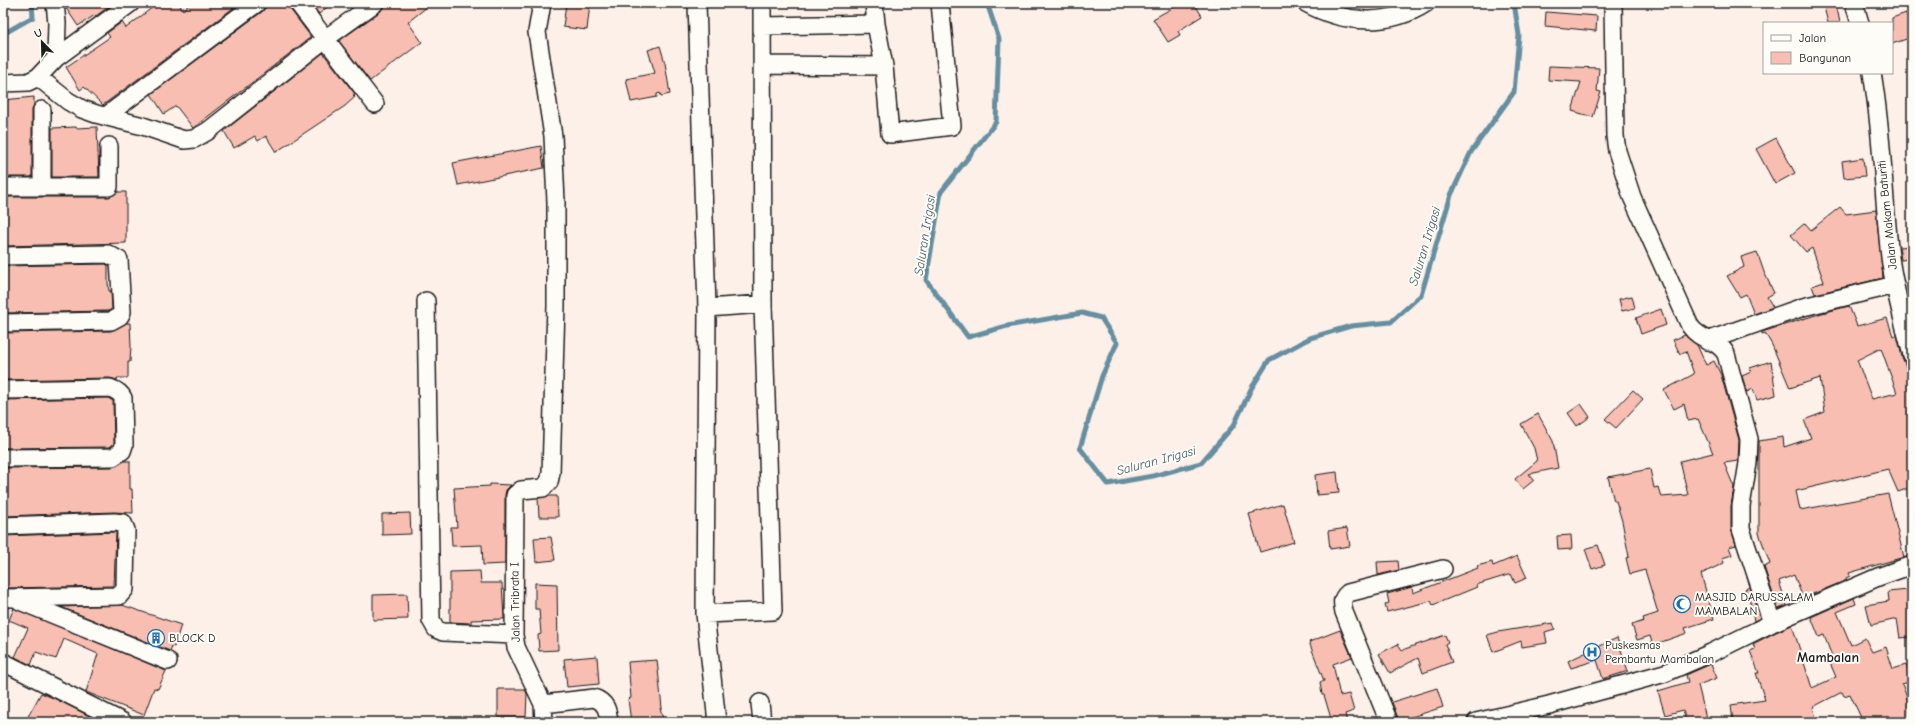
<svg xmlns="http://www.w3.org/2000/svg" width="1915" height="725" font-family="'Comic Neue',sans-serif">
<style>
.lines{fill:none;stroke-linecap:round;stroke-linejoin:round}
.stream{stroke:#658fa0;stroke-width:5}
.building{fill:#f8beb1;stroke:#1c1c1c;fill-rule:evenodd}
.minor-casing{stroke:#1c1c1c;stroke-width:20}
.minor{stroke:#fdfcf7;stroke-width:17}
.labels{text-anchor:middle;stroke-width:4;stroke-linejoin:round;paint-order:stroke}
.street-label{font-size:12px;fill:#1c1c1c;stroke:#fdfcf7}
.poi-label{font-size:12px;fill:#1c1c1c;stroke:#fdfcf7;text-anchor:start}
.water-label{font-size:13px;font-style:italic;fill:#475f69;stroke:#fdfcf7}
.quarter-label{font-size:14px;font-weight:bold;fill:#1c1c1c;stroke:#fdfcf7}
</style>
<rect width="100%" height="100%" fill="#fcf0e9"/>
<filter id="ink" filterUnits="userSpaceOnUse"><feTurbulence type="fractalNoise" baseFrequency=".025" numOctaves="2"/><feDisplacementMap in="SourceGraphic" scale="8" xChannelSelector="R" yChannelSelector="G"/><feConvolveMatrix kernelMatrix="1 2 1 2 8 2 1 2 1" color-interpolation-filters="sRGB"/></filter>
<g filter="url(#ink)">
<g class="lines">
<path class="stream" d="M987,3l12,36 -3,83 -55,70 -15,88 42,57 39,-11 75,-13 19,5 16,25 -15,33 -22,72 28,36 45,-8 48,-13 33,-38 17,-36 18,-29 41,-22 41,-12 40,-4 30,-27 30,-100 20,-43 43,-60 5,-57 -5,-32
M3,34l30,-17 -1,-14"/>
</g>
<path class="building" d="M65,3h48l-17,13 -1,-1 -17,11 -12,-18z
M158,3h20l5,7 8,-7h49l-137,102 -19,-18 -4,3 -14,-23 44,-30 -3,-4 15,-11 4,6z
M267,3h21l2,6 21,28 -118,91 -17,-22 -12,8 -13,-20 112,-83z
M311,3h21l-13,11z
M385,3h47l-24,19 14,20 -52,39 -31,-40 42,-30z
M566,3h24l-3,27 -24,-3z
M1181,3h13l8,13 -24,15 2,4 -12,7 -15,-23z
M1823,3h13l4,20h-12z
M1546,12l51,4 -1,15 -51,-5z
M1906,13l6,17v7l-20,7v-26z
M660,46l5,17 5,31 -9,2 -1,-3 -3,1v3l-26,5 -5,-23 29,-6 -7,-23z
M323,53l32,41 -2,1 2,2 -10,9 -69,46 -10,-16 -8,5 -3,-5 -21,12 -10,-17z
M1549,66l50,2 -2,23 4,1 -8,25 -21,-6 9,-29 -33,-2z
M34,97v7l-2,6v67h-29v-77z
M76,127v1l21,-1 2,50h-47v-49z
M1776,138l19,35 -20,11 -19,-35z
M541,146l3,22 -86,17 -5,-22z
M1863,158l2,18 -21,2 -2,-17z
M118,192h8v51l-123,3v-49h106z
M1840,207l6,7 30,-4 7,68 -68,16 -3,-8 12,-4 -12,-34 -6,4 -15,-17 14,-12 6,7z
M1912,246v13l-11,1 -2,-13z
M1757,252l7,20 10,21 -7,4 6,10 -19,7 -8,-20 -6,3 -13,-21 17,-9 -3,-10z
M106,264l2,2v17l1,8h2l1,18 -4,2 -105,2v-47z
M1632,296l3,12 -13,3 -3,-12z
M1849,306l8,20 30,-8 6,18 4,-1 5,22 10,24v106l-14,5 -10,-23 -92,22 4,19 88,-16 16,63 -55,16 1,3 -4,2 1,2 -44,18 -9,-23 -15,6 8,25 -9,3 -14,-42 6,-3 -11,-31v-92l24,-4 1,10 27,-9 -7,-18 21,-8 -5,-34 -30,10 -18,-43 -7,-12 -3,1v-2l60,-19zM1881,348l16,45 -25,6 -15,-39z
M1661,309l5,16 -25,9 -5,-16z
M126,323h4l1,23 -1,16h-2v16h-11v2l-7,-2 -107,2v-47l108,-2z
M1685,335l12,10 9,20 8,-4 7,14 18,65 -1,21 -14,2 10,24 -3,19v23l5,16 -7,2 3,8 -10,3 2,5 -23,11 13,45 -29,9 2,5 -34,12 -3,-9 -13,4 -5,-15 12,-4 -1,-3 15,-5 -13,-43 -15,4 -4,-16 3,-1 -7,-36 -6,-20h-2l-6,-24 42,-8 4,19 4,-1 3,10 27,-2 -8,-34 33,-8 -15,-34 -10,2 -4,-17 -10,5 -10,-19 30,-16 -8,-23 -6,3 -7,-14z
M1771,361l5,34 -19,5 -4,-11 -6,3 -5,-16 9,-4 -1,-4z
M1633,390l10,9 -27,29 -11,-9z
M108,398l5,3 1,42 -4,4 -107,1v-48z
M1581,404l9,13 -13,9 -9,-13z
M1538,414l15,27 5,27 -29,6 5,6 -11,9 -8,-10 22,-18 -3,-13 -13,-24z
M124,461h6v28h2l1,24 -19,-1 -111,4v-48l110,-1z
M1337,472l2,21 -22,2 -2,-20z
M490,484l21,1 -5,5 -1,5v69l-22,1 -1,-20 -30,1 -1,-19h6l-3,-39 36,-2z
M548,496h9l1,21h-19l-1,-19z
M1283,504l11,38 -34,10 -11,-38z
M410,513l1,21 -29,1v-21z
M1347,528l3,18 -20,3 -2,-18z
M116,532l-2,54 -111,2v-52z
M1571,535l1,14 -14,1 -1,-14z
M551,537l4,23 -19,2 -2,-24z
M1598,545l7,20 -13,4 -7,-20z
M1517,556l10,22 -12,5 -4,-9 -35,11 1,2 -44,18 -2,-4 -44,11 -2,-7 4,-2 -2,-9 25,-7 1,6 65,-25 -1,-2 15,-4 1,4z
M1398,561l1,9 -21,5 -1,-13z
M480,571l1,12h21l2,36 -33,1v3l-21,-1v-50z
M535,583l22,1 1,66 -19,1 -1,-16 3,-1 -2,-25h-4z
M1750,587l10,31 -6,3 -3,-16 -6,-16z
M1908,590l4,47 -12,1 -3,-19 -26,6 -5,-20 23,-4 -1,-9z
M407,594l1,25 -35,1v-25z
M1854,598l2,6 -19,8 14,33 14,-7 7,14 14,-5 7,22 13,-4 6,16 -10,3 10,28v10h-49l-13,-28 -6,2 -2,-4 -29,15 4,15h-84l-2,-17 34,-5 -9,-27h3l-9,-22 5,-2 -2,-5 23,-12 16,-7 20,63 24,-11 -6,-14 4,-1 -10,-27 -5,2 -8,-20z
M122,605l59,20 -7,22 -2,-1 -2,5 -109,-44z
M14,608l152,63 -8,18 -4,-1 -10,27 -58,-23 12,-38 -34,-15 -8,20 -20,-7 -5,13 -16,-8 13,-29 -19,-8z
M1553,623l2,6 -10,3 2,11 -25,4 -1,-6 -28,11 -6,-17 11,-3z
M1340,630l12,27 -19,7 7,32 9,-2 5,17 -9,3 2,8h-15l-8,-27h-2l-2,-13 4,-1 -15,-39z
M1445,635l3,7 -3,2 7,18 -29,11 -5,-15 -28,15 -11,-19 19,-10 4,6z
M1617,638l11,33 -25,8 -6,-19 -26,8 -3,-7z
M597,656l2,28 -32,3 -3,-28z
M657,660l5,48h-2l4,14h-33l-3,-23 3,-1 -3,-36z
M1711,664l6,14 -19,7 9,37h-21l-3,-12 -18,5 -7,-24 30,-9 -2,-7z
M1437,688l6,19 -44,14 -7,-19z
M498,689h27l2,5 -1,23h-28z
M41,693l17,7 43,22h-76z"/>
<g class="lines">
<g class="minor-casing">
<path id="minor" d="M55,3l2,20 -1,35
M298,3l77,101
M542,3l-5,29 16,104 3,66v104l-5,167 -2,9 -6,6 -22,2 -6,5 -1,140 2,12 27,57 1,18
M697,3l10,305 -2,306 12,108
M874,3l2,21 8,42 6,68 62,-8 -12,-123
M1306,3c38,21 83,24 120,0
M1613,3l2,133 2,15 15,46 58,129c11,16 28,13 36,28l23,85 -1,24 -7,43v23l31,94
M1854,3l6,20
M762,26l114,-2
M762,65l122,1
M1872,73c11,61 11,123 18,184 4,33 14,66 22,98
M38,77l30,24 14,8 14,5 47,12 41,14 10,-1 14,-8 117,-92 50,-36
M3,83l25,-1 10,-5 18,-19 75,-55
M42,110v77
M106,116l151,-113
M3,187h106v-41
M3,256l105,-2 11,6 3,52 -2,4 -9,5 -108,2
M426,301l5,319 5,9 7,3 71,3
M707,308l56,-4
M1707,341l96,-34 92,-22
M3,390l107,-2c6,2 10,4 13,10l1,47 -2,6 -9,6 -110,1
M3,526l111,-4 9,1 3,7 -1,59 -6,7 -116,2
M20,601l148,60
M705,614l68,-3 -10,-307 -1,-301
M3,662l120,60
M760,703l2,19
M543,704l51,-6c12,4 14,13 15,24
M1389,722l-45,-110c-2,-9 -3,-13 4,-19l95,-24
M1476,722l73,-17 116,-32 46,-20 61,-30 106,-46 34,-12"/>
</g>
<use href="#minor" class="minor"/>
</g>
</g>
<defs>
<g id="mosque-ring" transform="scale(0.9)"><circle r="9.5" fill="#fdfcf7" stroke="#1f6fb2" stroke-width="1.5"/><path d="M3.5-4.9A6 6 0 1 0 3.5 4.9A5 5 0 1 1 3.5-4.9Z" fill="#1f6fb2"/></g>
<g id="building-ring" transform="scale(0.9)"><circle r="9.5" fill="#fdfcf7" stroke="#1f6fb2" stroke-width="1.5"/><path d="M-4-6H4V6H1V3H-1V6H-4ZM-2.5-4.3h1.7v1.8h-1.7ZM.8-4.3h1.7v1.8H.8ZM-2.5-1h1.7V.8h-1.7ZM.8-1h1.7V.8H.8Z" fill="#1f6fb2"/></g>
<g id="hospital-ring" transform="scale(0.9)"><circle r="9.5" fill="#fdfcf7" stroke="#1f6fb2" stroke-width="1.5"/><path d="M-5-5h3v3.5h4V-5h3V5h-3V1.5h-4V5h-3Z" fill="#1f6fb2"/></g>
</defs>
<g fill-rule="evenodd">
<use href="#mosque-ring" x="1682" y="604"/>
<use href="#building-ring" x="156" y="638"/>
<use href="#hospital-ring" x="1592" y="652"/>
</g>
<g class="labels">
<g class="street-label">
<text transform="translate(1887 215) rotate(-96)" y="4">Jalan Makam Baturiti</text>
<text transform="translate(515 602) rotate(-91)" y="4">Jalan Tribrata I</text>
</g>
<g class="poi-label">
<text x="1695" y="601">MASJID DARUSSALAM<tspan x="1695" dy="14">MAMBALAN</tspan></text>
<text x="169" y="642">BLOCK D</text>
<text x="1605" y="649">Puskesmas<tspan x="1605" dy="14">Pembantu Mambalan</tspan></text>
</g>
<g class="water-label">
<text transform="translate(924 235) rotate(-81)" y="5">Saluran Irigasi</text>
<text transform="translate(1424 246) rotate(-73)" y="5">Saluran Irigasi</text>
<text transform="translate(1156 460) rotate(-15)" y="5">Saluran Irigasi</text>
</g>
<g class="quarter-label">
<text x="1828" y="662">Mambalan</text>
</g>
</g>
<rect width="1915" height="725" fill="none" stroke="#fdfcf7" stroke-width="16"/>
<rect x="8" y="8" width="1899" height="709" fill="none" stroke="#1c1c1c" stroke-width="1.5" filter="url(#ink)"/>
<rect x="1763" y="22" width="130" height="52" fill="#fdfcf7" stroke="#a3a29f"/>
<rect x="1771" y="35" width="20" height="6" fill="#fdfcf7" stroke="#a3a29f"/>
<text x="1799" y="42" font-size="12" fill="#1c1c1c">Jalan</text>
<rect x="1771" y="52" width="20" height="12" fill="#f8beb1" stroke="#a3a29f"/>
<text x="1799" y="62" font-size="12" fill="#1c1c1c">Bangunan</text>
<g transform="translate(42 42) rotate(337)" stroke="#fdfcf7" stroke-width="3" paint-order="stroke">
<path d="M0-3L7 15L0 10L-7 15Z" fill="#1c1c1c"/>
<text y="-6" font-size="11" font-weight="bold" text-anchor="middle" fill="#1c1c1c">U</text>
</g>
</svg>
